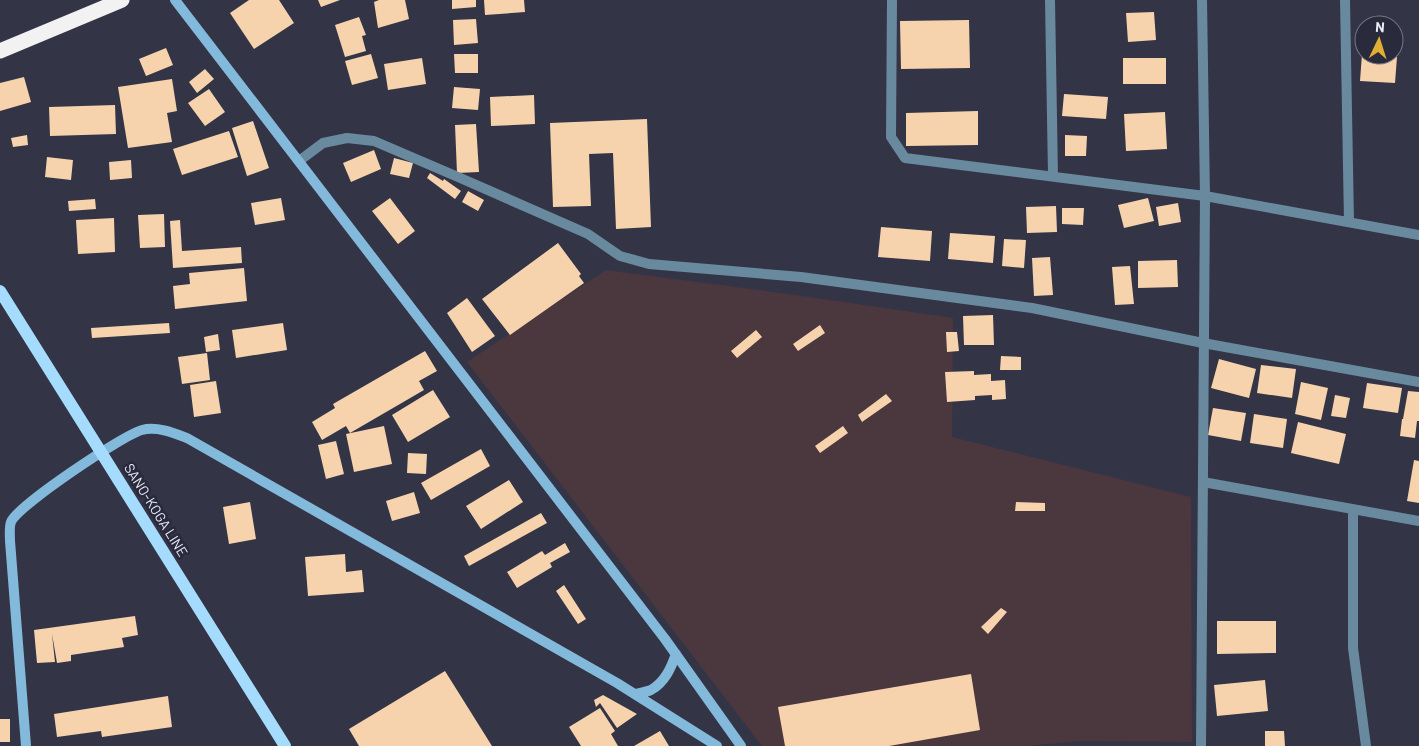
<svg xmlns="http://www.w3.org/2000/svg" width="1419" height="746" font-family="Barlow,sans-serif">
<style>
.commercial{fill:#4b373e}
.building{fill:#f7d3ad}
.lines{fill:none;stroke-linecap:round;stroke-linejoin:round}
.street{stroke:#698a9e;stroke-width:10}
.secondary{stroke:#83b9da;stroke-width:10}
.primary{stroke:#a5dcfd;stroke-width:12}
.highway{stroke:#f2f2f2;stroke-width:15}
.labels{text-anchor:middle;stroke-width:5;stroke-linejoin:round;paint-order:stroke}
.street-label{font-size:14px;fill:#ecedf9;stroke:#292a3b}
</style>
<rect width="100%" height="100%" fill="#333446"/>
<path class="commercial" d="M606,270l197,26 150,22 -1,119 239,60 1,245 -113,-1 -52,5h-265l-295,-384z"/>
<path class="building" d="M249,0h30l15,23 -40,26 -24,-36z
M318,0h22l-19,7z
M379,0h26l4,19 -31,9 -4,-26z
M452,0h24v7l-24,2z
M484,0h40l1,12 -40,3z
M1154,12l2,28 -28,2 -2,-29z
M359,17l7,18 -4,1 4,15 -21,6 -10,-32z
M476,19l2,24 -24,2 -1,-25z
M969,20l1,48 -69,1 -1,-48z
M166,48l7,17 -27,11 -7,-17z
M371,54l7,24 -26,7 -7,-24z
M454,54h24v19h-23z
M1362,54l35,3 -2,26 -35,-2z
M422,58l4,26 -38,6 -4,-26z
M1123,58h43v26h-43z
M205,69l9,10 -17,14 -8,-11z
M24,77l7,25 -31,9v-28z
M172,79l5,32 -10,2 5,29 -44,6 -10,-61z
M454,87l26,2 -2,21 -26,-2z
M209,89l16,23 -20,14 -17,-23z
M1064,94l44,3 -2,22 -44,-3z
M534,95l1,29 -44,2 -1,-29z
M115,105l1,29 -66,2 -1,-29z
M978,111v34l-72,1v-33z
M1165,112l2,37 -41,2 -2,-37z
M647,119l4,108 -35,2 -3,-76 -24,1 2,52 -38,1 -3,-84z
M253,121l16,47 -22,8 -15,-48z
M476,124l3,48 -22,1 -2,-48z
M229,131l9,26 -56,18 -9,-26z
M27,135l1,10 -15,2 -2,-9z
M1065,135l22,1 -1,20h-21z
M374,150l7,19 -30,13 -8,-19z
M47,157l26,3 -2,20 -26,-3z
M394,158l19,5 -4,15 -19,-4z
M131,160l1,18 -22,2 -1,-18z
M430,173l13,8 1,-2 17,12 -6,8 -28,-21z
M468,191l16,9 -6,11 -16,-9z
M281,198l4,22 -30,5 -4,-22z
M390,198l25,33 -17,13 -26,-33z
M1148,198l6,23 -30,7 -6,-23z
M95,199l1,10 -27,2 -1,-10z
M1178,203l3,19 -22,4 -3,-19z
M1056,206l1,26 -30,1 -1,-26z
M1062,208h22l-1,17 -21,-1z
M164,214l1,33 -25,1 -2,-33z
M114,218l1,34 -37,2 -2,-34z
M180,220l2,31 59,-4 1,16 -69,5 -3,-47z
M881,227l51,4 -2,30 -52,-4z
M950,233l45,3 -2,27 -45,-4z
M1004,239l22,1 -2,28 -22,-2z
M558,243l23,31 -2,2 5,7 -74,52 -28,-36z
M1050,257l3,38 -19,1 -2,-38z
M1177,260l1,27 -40,1v-27z
M1130,266l4,38 -19,1 -3,-38z
M244,268l3,33 -72,8 -2,-23 17,-2 -1,-11z
M467,298l28,38 -23,16 -25,-39z
M993,315l1,30h-30l-1,-29z
M169,323l1,10 -78,5 -1,-10z
M283,323l4,27 -51,8 -4,-28z
M820,325l5,8 -27,18 -5,-7z
M756,330l6,7 -25,21 -6,-7z
M946,332h11l2,19 -12,1z
M218,334l2,16 -14,2 -2,-15z
M425,351l12,20 -18,10 5,9 -74,43 -4,-7 -24,14 -10,-18 23,-14 -2,-4z
M207,353l3,27 -28,4 -4,-27z
M1001,356l20,1v13h-21z
M1219,359l37,10 -7,29 -38,-10z
M1261,365l35,4 -4,29 -35,-5z
M974,371v4l17,-1v7l14,-1 1,19 -14,1v-5l-17,1v4l-28,2 -2,-30z
M216,381l5,32 -27,4 -4,-32z
M1301,382l27,6 -7,32 -26,-6z
M1367,383l35,5 -4,25 -35,-5z
M433,390l17,27 -42,25 -16,-27z
M1408,391l11,1v29h-2l-2,17 -15,-2 2,-17h1z
M886,394l6,7 -30,21 -4,-7z
M1335,395l15,3 -4,20 -15,-2z
M1213,408l33,5 -5,28 -33,-6z
M1254,414l33,5 -4,29 -33,-5z
M1298,422l48,12 -7,30 -48,-11z
M384,426l8,38 -38,8 -8,-38z
M843,426l5,7 -28,20 -5,-7z
M336,441l8,33 -18,5 -8,-34z
M481,449l9,17 -59,34 -10,-17z
M408,453l19,1 -1,20 -19,-1z
M1414,460l5,1v42l-12,-2z
M509,480l14,22 -42,27 -15,-23z
M414,492l6,21 -28,8 -6,-20z
M250,502l6,37 -27,5 -6,-37z
M1016,502l29,1v8h-30z
M541,513l6,10 -78,43 -5,-10z
M565,543l5,9 -20,11 2,4 -35,21 -10,-16 35,-21 3,4z
M345,554l1,18 16,-2 2,22 -56,4 -3,-39z
M564,585l22,34 -8,5 -22,-33z
M1001,608l6,4 -19,22 -7,-7z
M135,616l3,19 -16,3 2,9 -53,8v6l-14,2 -5,-29 3,28 -18,1 -3,-33z
M1217,621h59v32l-59,1z
M445,671l47,75h-133l-10,-17z
M971,674l9,56 -91,16h-104l-7,-39z
M1265,680l3,31 -51,5 -3,-31z
M603,695l34,19 -20,14 -17,-25 -4,4 -2,-7z
M168,696l4,31 -70,10 -1,-6 -44,6 -3,-23z
M600,708l15,23 -4,3 7,12h-37l-12,-19z
M0,719h10v23h-10z
M660,731l9,15h-35z
M1265,731h19l1,15h-20z"/>
<g class="lines">
<path class="street" d="M892,0l-1,137 14,21 300,38 214,39
M1050,0l3,176
M1345,0l4,222
M299,161l24,-18 24,-5 27,3 84,36 130,57 32,22 29,8 152,13 231,31 171,35 216,39
M1203,482l216,39
M1353,510v138l13,98
M1201,746l4,-550 -3,-196"/>
<path class="secondary" d="M175,0l490,639 76,107
M635,694c5,-1 11,-2 16,-4 14,-8 20,-22 25,-36
M26,746l-16,-205c0,-5 -1,-14 1,-19 6,-16 112,-87 131,-92 15,-4 32,3 45,8l430,245 100,63"/>
<path class="primary" d="M0,291l285,455"/>
<path class="highway" d="M0,51l122,-51"/>
</g>
<g class="labels">
<g class="street-label">
<text transform="translate(156 510) rotate(58)" y="5">SANO-KOGA LINE</text>
</g>
</g>
<g transform="translate(1379 40) rotate(4)"><circle r="24" fill="#292a3b" stroke="#777887"/>
<path d="M0-4L9 19L0 12L-9 19Z" fill="#e2af34"/>
<text y="-8" font-size="14" font-weight="bold" text-anchor="middle" fill="#ecedf9">N</text>
</g>
</svg>
